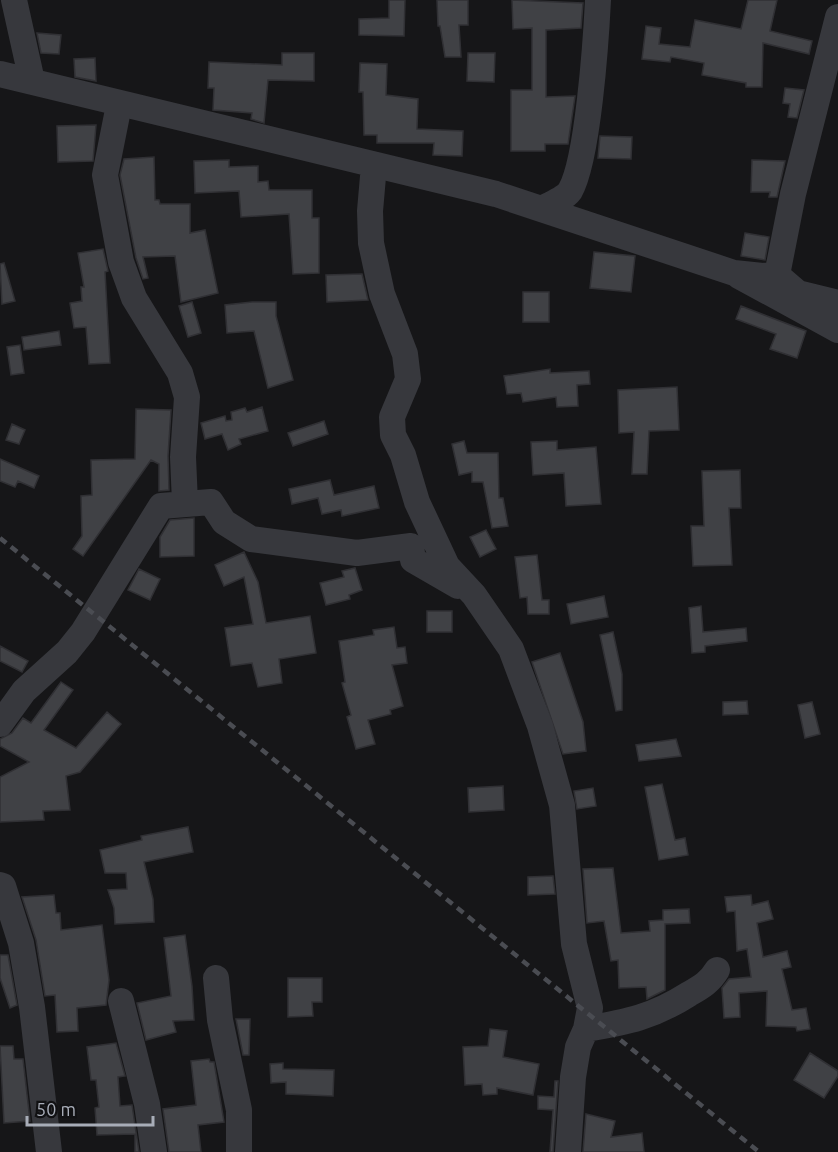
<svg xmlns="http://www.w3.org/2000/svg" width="838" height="1152" font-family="Ubuntu,sans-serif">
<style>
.building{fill:#404145;stroke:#303034;stroke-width:1.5}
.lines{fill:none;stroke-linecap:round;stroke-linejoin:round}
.minor{stroke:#37383d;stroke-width:26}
.rail{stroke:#4a4c52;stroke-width:4.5;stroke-dasharray:8 6;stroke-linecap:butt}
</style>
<rect width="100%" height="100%" fill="#161618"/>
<path class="building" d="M389,0h16l-1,36 -45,-1v-16l30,-1z
M437,0h31v25h-9l2,32h-16l-5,-31h-2z
M512,0l71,3 -2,25 -35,2v67l29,-1 -7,48h-23v7h-34v-61h21v-62l-19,1z
M748,0h29l-7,31 42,10 -3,13 -46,-11 -1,44h-16v-4l-44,-8 2,-12 -33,-6 -1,5 -28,-3 4,-33 15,2 -2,16 31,3 5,-27 46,9z
M37,33l24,2 -2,19 -18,-1z
M282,53h32v28l-46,-1 -4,43 -13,-4 1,-6 -39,-3 1,-22h-6l1,-26 73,3z
M468,53h27l-1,29 -27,-1z
M95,58l1,23 -21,-4 -1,-18z
M360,63l27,1 -1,31 32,4 -1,30 46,2 -1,25 -29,-1 1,-12h-57v-8h-13l-1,-43h-4z
M785,88l19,2 -7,28 -9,-1 2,-13 -7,-1z
M96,125l-3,36 -35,1 -1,-36z
M600,136l32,1 -1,22 -33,-1z
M154,157l1,43h4l1,4h30v29l15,-3 13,63 -37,9 -6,-46 -32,1 5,21 -5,1 -7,-21 -16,-83 4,-16z
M229,160v7l29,-1v16l10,-1 1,9h43v28h7v55l-26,1 -4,-60 -48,3 -2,-26 -44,2 -1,-32z
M752,160l33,1 -8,36h-8l1,-5h-19z
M745,233l24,4 -4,23 -24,-4z
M103,249l5,22 -3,1 5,91 -21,1 -3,-37 -12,1 -4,-25 12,-2 -1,-14h3l-6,-34z
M594,252l41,4 -4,36 -41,-4z
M4,263l11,38 -13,3 -2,-40z
M362,274l6,26 -41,2 -1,-27z
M523,292h26v30h-26z
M192,302l9,31 -13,4 -9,-31z
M252,302h24v14l17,64 -25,8 -14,-57 -27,2 -2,-28z
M741,306l65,25 -9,27 -27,-9 6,-15 -40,-15z
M59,331l2,14 -37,5 -2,-13z
M20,345l4,28 -13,2 -4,-28z
M550,369v4l39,-2 1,13 -13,1 1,21 -21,1 -1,-10 -33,5 -2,-9 -14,1 -3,-18z
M677,387l2,43 -30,1 -2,43h-15l2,-42 -15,1 -1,-43z
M262,407l6,24 -29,8 2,5 -13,6 -6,-16 -17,5 -4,-16 24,-7 1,5 6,-1 -1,-8 14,-4 2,4z
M136,409l35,1 -3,46 1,34 -10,1v-27l-8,-4 -68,96 -10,-7 9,-13 -1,-40 11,-1 -1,-35 44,-1z
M324,421l4,13 -35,12 -5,-13z
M12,424l13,6 -6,14 -13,-4z
M464,441l3,12h31l1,45h4l5,28 -16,2 -9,-46h-11v-10l-13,3 -7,-31z
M557,441v9l39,-3 5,57 -35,2 -2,-33 -31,2 -2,-33z
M0,459l39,17 -5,12 -16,-7 -3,6 -15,-6z
M740,470l1,38h-12l3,57 -39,1 -2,-40h13l-2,-55z
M330,480l4,15 40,-9 5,22 -37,8 -1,-6 -19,4 -4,-16 -26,6 -3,-15z
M194,518v38l-34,1v-20l10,-17z
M486,530l10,19 -16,8 -10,-20z
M244,552l14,30 8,41 44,-7 6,37 -37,6 3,24 -24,4 -6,-24 -21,3 -6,-38 28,-4 -9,-47 -20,9 -9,-21z
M537,555l5,45h7v14h-21l-1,-17 -7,1 -5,-41z
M355,568l7,22 -13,5 1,4 -24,6 -6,-22 24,-6 -2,-6z
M139,569l21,10 -10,21 -22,-10z
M604,596l4,21 -37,7 -4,-20z
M701,606l2,26 43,-4 1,13 -42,5v6l-13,1 -3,-45z
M427,611h25v21h-25z
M394,627l3,21 8,-1 2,16 -15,2 11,41 -13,4 1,4 -23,6 7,24 -19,5 -9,-32 4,-2 -9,-32 3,-1 -6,-41 35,-6 -1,-5z
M613,632l9,42v36l-6,1 -16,-76z
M0,646l28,15 -6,11 -22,-11z
M560,653l23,69 3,29 -23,3 -31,-92z
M61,682l12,8 -29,40 32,18 31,-36 14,12 -41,48 -14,4 4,34 -27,1 1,9 -44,2v-45l29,-15 -29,-16v-7l12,-6 11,-15 8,5z
M747,701l1,13 -25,1v-13z
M812,702l8,32 -15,4 -7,-33z
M676,739l5,17 -42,5 -3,-16z
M662,784l13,56 10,-2 3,17 -29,5 -14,-73z
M503,786l1,24 -35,2 -1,-24z
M593,788l3,18 -19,3 -3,-18z
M188,827l5,25 -49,10 9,37 1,23 -39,2 -1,-16 -6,-18 19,-1 -1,-16h-21l-5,-23 42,-10 -1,-4z
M613,868l8,65 29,-2 -1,-10 14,-1v-10l26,-1 1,14 -25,1v66l-18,9 -1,-12 -27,1 -1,-28 -7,1 -7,-40 -17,2 -4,-54z
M553,876l2,18 -27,1v-18z
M54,895l2,18h4l1,17 41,-5 7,55 -3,25 -29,3 1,23 -21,1 -2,-37 -10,1 -9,-56 -14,-43z
M751,895l1,10 16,-4 5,18 -16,4 6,34 24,-6 4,16 -9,2 10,41 14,-2 4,21 -13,2 -1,-4 -30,-1 1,-35 -28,2 1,24 -16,1 -2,-30 7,-9 22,-2 -4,-28 -10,2 -2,-40 -8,1 -2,-15z
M185,935l7,51 2,34 -21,1 3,11 -30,8 -9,-37 34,-7 -7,-58z
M0,955h8l9,50 -7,3 -10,-30z
M288,978h34v24h-10l1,14 -25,1z
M236,1019h14l-1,36h-6z
M490,1029l17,2 -4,26 36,7 -6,31 -36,-7v6l-14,1 -1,-11 -17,1 -2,-38 25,-1z
M116,1043l9,33 -7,1 2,29 12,-1 7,47h-4v-18l-38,1 -2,-27 4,-1 -3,-27h-5l-4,-33z
M0,1046h13l1,13h9l7,62 -26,2z
M810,1053l28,18v5l-14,22 -30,-18z
M209,1059l1,3h4l10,60 -26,3 3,27h-32l-6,-43 33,-4 -5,-44z
M283,1063v6l51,1 -1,26 -47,-2v-12l-15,1 -1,-19z
M555,1081h3l-5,71h-3l3,-42 -15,-1v-13l16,1z
M586,1114l29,7 -4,16 31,-4 2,19h-61z"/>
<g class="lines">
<path class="minor" d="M14,0l18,81
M0,74l496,120 238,79 29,3 14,-1 21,18 40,10
M119,105l-14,70 16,87 13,36 46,75 7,24 -4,60 2,46
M374,165l-4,46 1,32 11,51 23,60 3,25 -16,38 1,18 10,20 14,47 30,64 27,29 37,54 29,77 22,79 12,139 16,64 -4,21 -8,18 -5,30 -5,75
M543,208c8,-4 22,-10 27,-17 18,-31 26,-151 28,-191
M777,275l16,-81 45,-177
M739,276l99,54
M0,724l24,-33 43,-39 16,-20 78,-126 50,-4 13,20 27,17 106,14 54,-7 2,14 45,26
M0,885l3,1 18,57 11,64 17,145
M216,978l4,42 19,90v42
M121,1001l26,103 7,48
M586,1029c41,-7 67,-12 103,-35 12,-7 21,-12 28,-24"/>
<path class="rail" d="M0,538l759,614"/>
</g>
<path d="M27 1116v9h126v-9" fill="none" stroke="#a8adb8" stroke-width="3"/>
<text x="36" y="1116" font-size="18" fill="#a8adb8" stroke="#111113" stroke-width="4.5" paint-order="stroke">50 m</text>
</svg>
